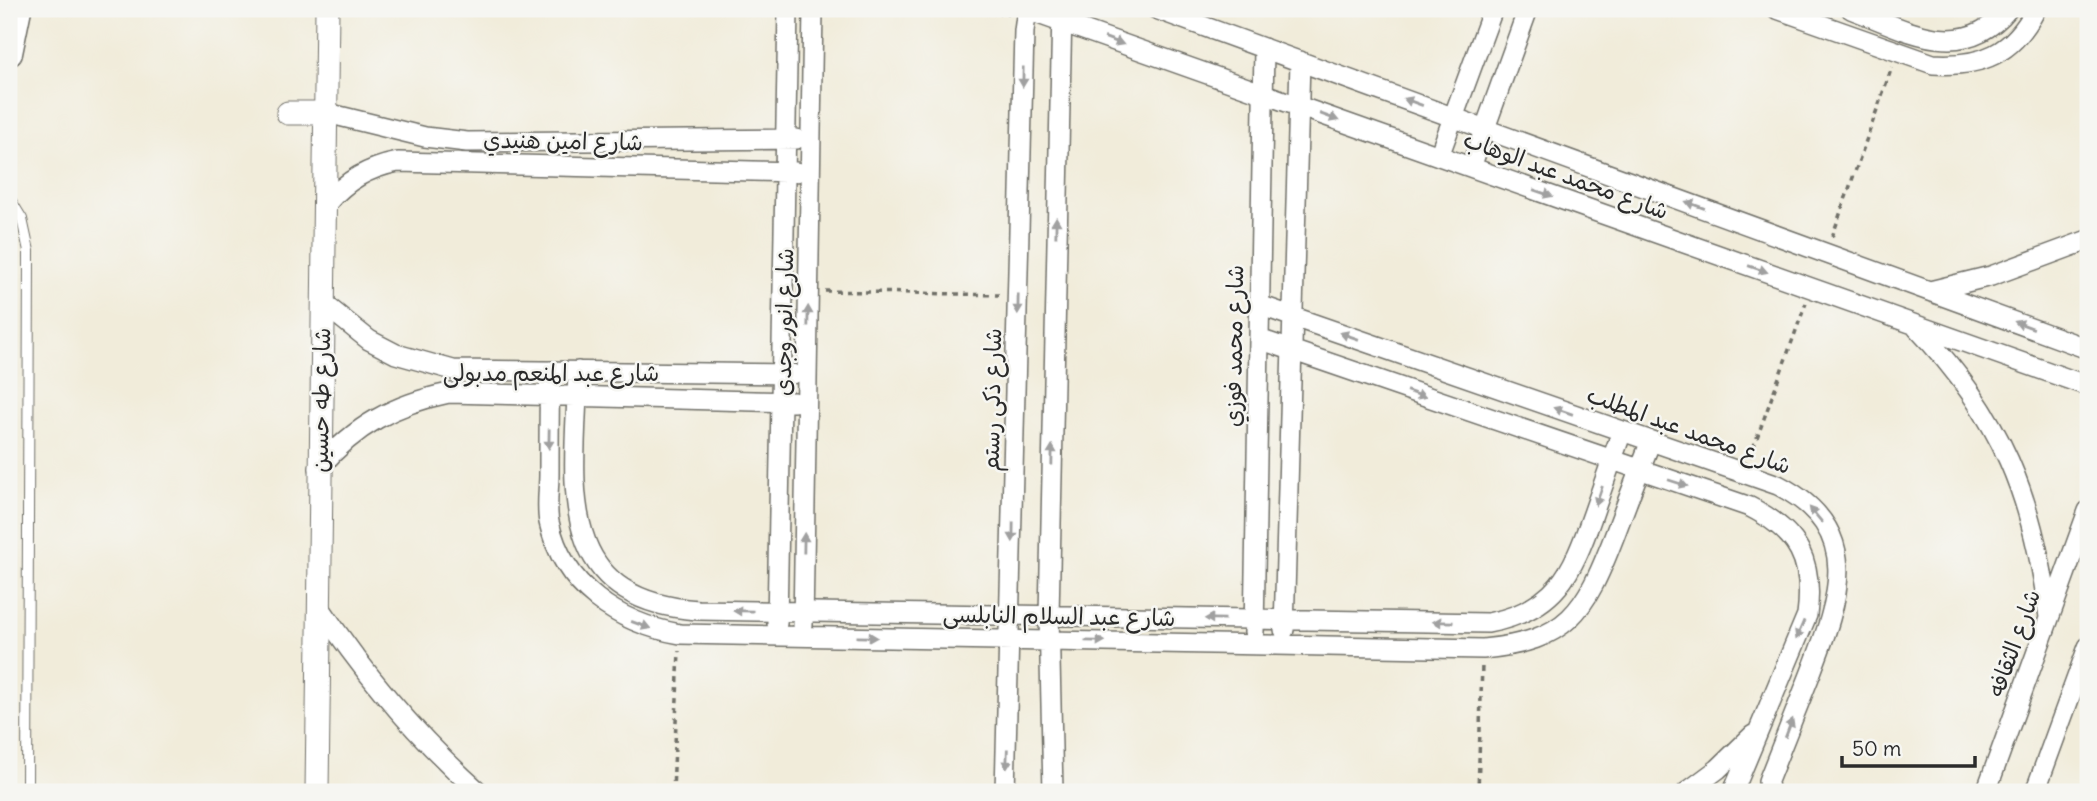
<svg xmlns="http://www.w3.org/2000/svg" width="2097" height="801" font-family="Delius,'Playpen Sans Arabic',sans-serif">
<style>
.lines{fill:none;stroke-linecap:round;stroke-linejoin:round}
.service-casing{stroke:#706f68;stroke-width:12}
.minor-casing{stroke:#706f68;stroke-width:22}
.tertiary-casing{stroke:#706f68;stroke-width:25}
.secondary-casing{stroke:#706f68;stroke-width:29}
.path{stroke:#706f68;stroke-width:3.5;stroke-dasharray:5 5;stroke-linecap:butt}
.service{stroke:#fff;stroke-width:10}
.minor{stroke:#fff;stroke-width:19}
.tertiary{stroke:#fff;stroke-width:23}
.secondary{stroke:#fff;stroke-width:26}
.oneway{fill:#a0a0a0}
.labels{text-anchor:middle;stroke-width:5;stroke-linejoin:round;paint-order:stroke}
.street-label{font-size:23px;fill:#2b2b2b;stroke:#f6f6f2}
</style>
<rect width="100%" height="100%" fill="#f6f6f2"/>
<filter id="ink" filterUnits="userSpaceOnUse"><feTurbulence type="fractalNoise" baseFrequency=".0143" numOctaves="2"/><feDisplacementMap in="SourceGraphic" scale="14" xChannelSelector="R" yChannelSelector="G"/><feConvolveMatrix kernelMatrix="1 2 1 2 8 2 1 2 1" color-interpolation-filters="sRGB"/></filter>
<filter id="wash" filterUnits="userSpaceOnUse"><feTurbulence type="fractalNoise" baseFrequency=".00686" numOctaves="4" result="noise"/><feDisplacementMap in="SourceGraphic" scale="28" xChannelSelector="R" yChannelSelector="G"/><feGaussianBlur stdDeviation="1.57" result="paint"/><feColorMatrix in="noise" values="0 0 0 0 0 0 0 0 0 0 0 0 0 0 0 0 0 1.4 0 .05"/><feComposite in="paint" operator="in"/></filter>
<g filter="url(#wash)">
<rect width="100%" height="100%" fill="#f1ecda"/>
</g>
<g filter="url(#ink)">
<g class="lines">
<g class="service-casing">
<path id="service" d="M9,198l13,21 7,32 -2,541"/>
</g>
<g class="minor-casing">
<path id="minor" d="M1156,9l932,340
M1777,9l156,55c49,3 80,-10 103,-55
M1851,9c54,20 111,56 157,0
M1027,10l1061,376
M327,113l98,24 42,5 329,-3
M1439,156l54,-147
M1471,167l57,-158
M327,203c20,-23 41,-35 71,-41l398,10
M1930,291l61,-15 97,-36
M323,303l46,37 27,14 57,16 339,4
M1259,305l519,180c89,46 60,117 32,190 -14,35 -28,71 -42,106l1,11
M1917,328c85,89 116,168 132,289
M1259,339l491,168c49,25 64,54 57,108l-74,177
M550,371c-1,34 -1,68 -1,103 0,15 -3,33 0,48 14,65 69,101 131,112l803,15c85,-8 102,-37 131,-112 12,-32 24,-64 37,-96
M578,371c-3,109 -28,229 120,239l790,13c68,-13 84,-49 105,-109 10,-28 19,-55 29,-83
M319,468c36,-42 75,-64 130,-75l345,9
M319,606c46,69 98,131 160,186
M777,624l11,-615
M803,625l10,-616
M1284,630l16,-569
M1254,632l10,-584
M1005,792l19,-761 3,-22
M1053,792l-4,-176 13,-606
M1687,792l31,-23 35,-34
M1986,792l102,-281
M2035,792l53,-145"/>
</g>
<g class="tertiary-casing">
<path id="tertiary" d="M288,113h39
M317,792l10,-783"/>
</g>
<g class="secondary-casing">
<path id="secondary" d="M9,53l9,-44"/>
</g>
<path class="path" d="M857,9l152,4
M1832,237l60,-170
M825,291l174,4
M1750,457l56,-154
M673,792l6,-141
M1478,792l4,-127"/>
<use href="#service" class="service"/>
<use href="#minor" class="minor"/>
<use href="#tertiary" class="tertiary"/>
<use href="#secondary" class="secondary"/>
</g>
<defs><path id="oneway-solid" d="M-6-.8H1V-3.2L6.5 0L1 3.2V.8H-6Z" transform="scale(1.75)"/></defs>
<g class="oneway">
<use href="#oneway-solid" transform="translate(1114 41) rotate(20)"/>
<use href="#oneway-solid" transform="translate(1023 77) rotate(91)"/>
<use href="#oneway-solid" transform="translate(1413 102) rotate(-160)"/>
<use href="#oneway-solid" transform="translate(1329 117) rotate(20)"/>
<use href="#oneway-solid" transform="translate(1543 193) rotate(19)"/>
<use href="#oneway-solid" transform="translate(1695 205) rotate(-160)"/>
<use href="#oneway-solid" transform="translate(1056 227) rotate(-89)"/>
<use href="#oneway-solid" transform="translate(1758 269) rotate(19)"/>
<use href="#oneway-solid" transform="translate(1018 304) rotate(91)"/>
<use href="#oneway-solid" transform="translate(808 316) rotate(-89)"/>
<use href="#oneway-solid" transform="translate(2024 325) rotate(-160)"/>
<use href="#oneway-solid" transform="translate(1349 336) rotate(-161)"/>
<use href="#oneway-solid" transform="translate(1416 394) rotate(19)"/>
<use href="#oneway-solid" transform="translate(1563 411) rotate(-161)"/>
<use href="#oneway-solid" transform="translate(549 439) rotate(91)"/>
<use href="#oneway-solid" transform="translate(1052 455) rotate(-89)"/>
<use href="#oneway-solid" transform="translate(1678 483) rotate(18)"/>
<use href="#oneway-solid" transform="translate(1599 496) rotate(109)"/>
<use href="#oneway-solid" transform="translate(1816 515) rotate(-130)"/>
<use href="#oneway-solid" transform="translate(1013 532) rotate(91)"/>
<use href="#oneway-solid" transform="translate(804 543) rotate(-89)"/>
<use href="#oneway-solid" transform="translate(743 611) rotate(-179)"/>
<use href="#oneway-solid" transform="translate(1215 619) rotate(-179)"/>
<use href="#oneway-solid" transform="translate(1443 622) rotate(-179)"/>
<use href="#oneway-solid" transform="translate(641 625) rotate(20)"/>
<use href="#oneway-solid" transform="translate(1800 630) rotate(113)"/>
<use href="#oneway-solid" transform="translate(867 637) rotate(1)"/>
<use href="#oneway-solid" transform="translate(1095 641) rotate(1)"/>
<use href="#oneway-solid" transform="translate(1789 728) rotate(-69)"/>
<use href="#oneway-solid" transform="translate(1007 759) rotate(92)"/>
</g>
</g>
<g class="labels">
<g class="street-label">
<text transform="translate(563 141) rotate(1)" y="8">شارع امين هنيدي</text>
<text transform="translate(1566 175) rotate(20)" y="8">شارع محمد عبد الوهاب</text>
<text transform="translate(784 322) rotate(-89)" y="8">شارع انور وجدى</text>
<text transform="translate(1234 346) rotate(-89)" y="8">شارع محمد فوزي</text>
<text x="551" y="381">شارع عبد المنعم مدبولى</text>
<text transform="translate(321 400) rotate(-89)" y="8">شارع طه حسين</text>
<text transform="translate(992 400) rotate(-89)" y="8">شارع ذكى رستم</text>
<text transform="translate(1689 430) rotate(20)" y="8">شارع محمد عبد المطلب</text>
<text transform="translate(1059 616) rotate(1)" y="8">شارع عبد السلام النابلسى</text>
<text transform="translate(2014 643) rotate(-70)" y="8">شارع الثقافه</text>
</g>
</g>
<rect width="2097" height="801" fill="none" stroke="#f6f6f2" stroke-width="35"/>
<path d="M1842 756v10h133v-10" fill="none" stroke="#2b2b2b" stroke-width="3.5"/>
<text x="1852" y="756" font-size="21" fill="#2b2b2b" stroke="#f6f6f2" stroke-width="5" paint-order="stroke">50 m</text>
</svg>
